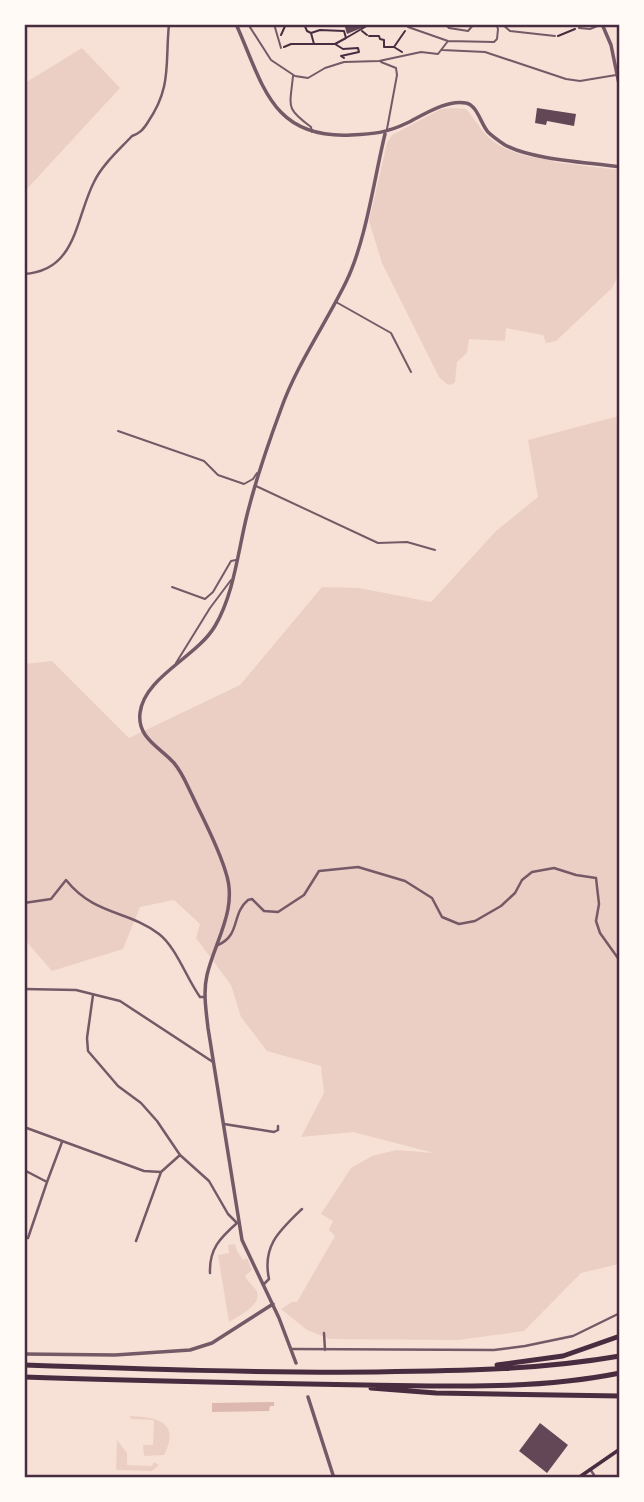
<svg xmlns="http://www.w3.org/2000/svg" width="644" height="1502" font-family="'PT Sans Narrow',sans-serif">
<style>
.green{fill:#ebcfc5}
.water{fill:#dcb8b0}
.building{fill:#644757}
.lines{fill:none;stroke-linecap:round;stroke-linejoin:round}
.path{stroke:#4a2c40;stroke-width:2}
.service{stroke:#755966;stroke-width:2}
.minor{stroke:#755966;stroke-width:2.5}
.tertiary{stroke:#755966;stroke-width:3.5}
.secondary{stroke:#4a2c40;stroke-width:3.5}
.motorway{stroke:#4a2c40;stroke-width:5}
.neatline{fill:none;stroke:#4a2c40;stroke-width:2.5}
</style>
<rect width="100%" height="100%" fill="#f7e1d7"/>
<path class="green" d="M82,48l38,40 -95,103v-108z
M453,108l13,1c6,7 10,13 16,21 17,22 45,27 71,30v2l66,8v104l-7,14 -56,53 -10,2 -3,-8 -37,-7 -1,13 -36,-2 -2,14 -10,9 -2,20 -4,3 -4,-1 -8,-7 -57,-114 -13,-42 18,-78 5,-8 49,-26z
M619,416v848l-38,9 -57,58 -66,9 -128,-1 -23,-9 -26,-21 11,-7h5l38,-66 -6,-6 4,-9 -12,-7 30,-46 21,-12 24,-6 38,3 -81,-21 -52,5 23,-44 -3,-27 -54,-15 -26,-34 -10,-32 -35,-47 4,-14 -26,-24 -34,7 -17,42 -71,22 -27,-31 -1,-276 28,-3 77,77 111,-53 82,-98 37,1 72,14 65,-71 42,-34 -10,-57z
M235,1244l2,7 6,9 4,-2 5,12 -7,6c3,6 8,9 11,14 8,15 -18,26 -27,32l-11,-67 11,-2 -1,-8z
M130,1416c27,1 51,6 34,39l-20,1 -1,-11h10l1,-25 -23,-1z
M117,1440l10,13v12l25,1 2,-4 5,3 -7,6 -36,-1z"/>
<path class="water" d="M274,1402v4h-4l-1,5 -57,1v-9z"/>
<path class="building" d="M344,24h19l1,3 -17,7z
M537,108l39,6 -2,12 -27,-5 -1,4 -11,-2z
M540,1423l28,22 -21,28 -28,-22z"/>
<g class="lines">
<path class="path" d="M304,24l3,7 4,2 3,11
M362,31l5,4
M311,33l9,-3 24,1 2,7 24,-14
M281,35l5,-11
M369,36h10l1,3 4,1v7h10
M558,36l17,-7
M284,47l7,-3h43
M402,52l-8,-5 11,-16
M344,58l-3,-2 18,-4 -1,-4 -15,1 -8,-5 11,-6"/>
<path class="service" d="M248,24l23,36 24,16 13,2 17,-10 19,-6 35,-1 42,-9 17,2 10,-13
M274,24l7,24
M408,24v3l40,14 46,1 3,-3 1,-10 -2,-5
M445,24l4,4 19,3 6,-7
M502,24l8,7 45,5
M579,28l11,1 10,-4
M442,50l43,2 81,27 14,2 36,-6
M381,62l15,6 1,7 -10,54
M293,76c-3,31 -8,32 18,51l1,5
M336,302l55,31 20,39
M118,431l86,30 14,14 26,9 9,-5 4,-6
M256,486l122,57 29,-1 28,8
M172,587l33,12 8,-7 18,-31 5,-1
M176,663l34,-55 21,-28"/>
<path class="minor" d="M24,274c53,-3 51,-55 70,-92 8,-17 25,-32 38,-46 8,-3 11,-6 16,-14 24,-35 17,-58 21,-98
M24,903l27,-4 15,-19c29,36 62,30 93,54 17,13 28,45 41,63h5
M218,945c23,-10 13,-31 30,-45l4,-1 12,12 14,1 26,-17 15,-24 39,-4 47,14 27,17 10,19 17,7 16,-3 26,-15 14,-13 7,-13 10,-8 22,-4 22,7 20,3 3,26 -3,17 4,12 20,28
M24,989l52,1 44,11 93,61
M93,995l-6,43 1,13 30,35 23,17 16,18 23,34
M224,1124l50,8 4,-2v-4
M24,1127l120,44 17,1 19,-17 29,26 19,33 9,9c-17,15 -28,26 -27,50
M24,1170l23,12 15,-40
M28,1238l19,-56
M136,1241l25,-69
M264,1284l5,-5c-7,-33 10,-48 33,-70
M324,1333l1,17
M292,1349l202,1 31,-4 48,-10 47,-23
M590,1469l6,9"/>
<path class="tertiary" d="M236,24c27,60 35,115 115,111 23,-1 35,-2 56,-12 16,-8 40,-24 59,-20 11,2 15,21 22,29 5,5 11,9 17,13 28,15 82,17 115,22
M602,24l9,21 9,44
M24,1354l91,1 75,-5 22,-7 61,-39
M296,1363l-17,-45 -37,-78 -34,-212c-2,-18 -5,-36 -1,-53 8,-34 31,-66 19,-102 -8,-27 -22,-52 -34,-78 -5,-10 -10,-23 -18,-32 -14,-16 -37,-25 -34,-50 4,-36 57,-56 75,-87 19,-32 23,-75 32,-111 9,-36 21,-71 34,-106 16,-45 44,-84 65,-127 20,-41 28,-103 39,-148
M308,1397l26,81"/>
<path class="secondary" d="M578,1478l42,-29"/>
<path class="motorway" d="M24,1365c117,4 235,8 352,7 81,-1 163,-2 244,-16
M497,1365l66,-9 57,-20
M24,1377c114,4 227,6 341,8 85,1 171,5 255,-12
M371,1388l65,5 184,3"/>
</g>
<rect width="644" height="1502" fill="none" stroke="#fffaf5" stroke-width="52"/>
<rect x="26" y="26" width="592" height="1450" class="neatline"/>
</svg>
